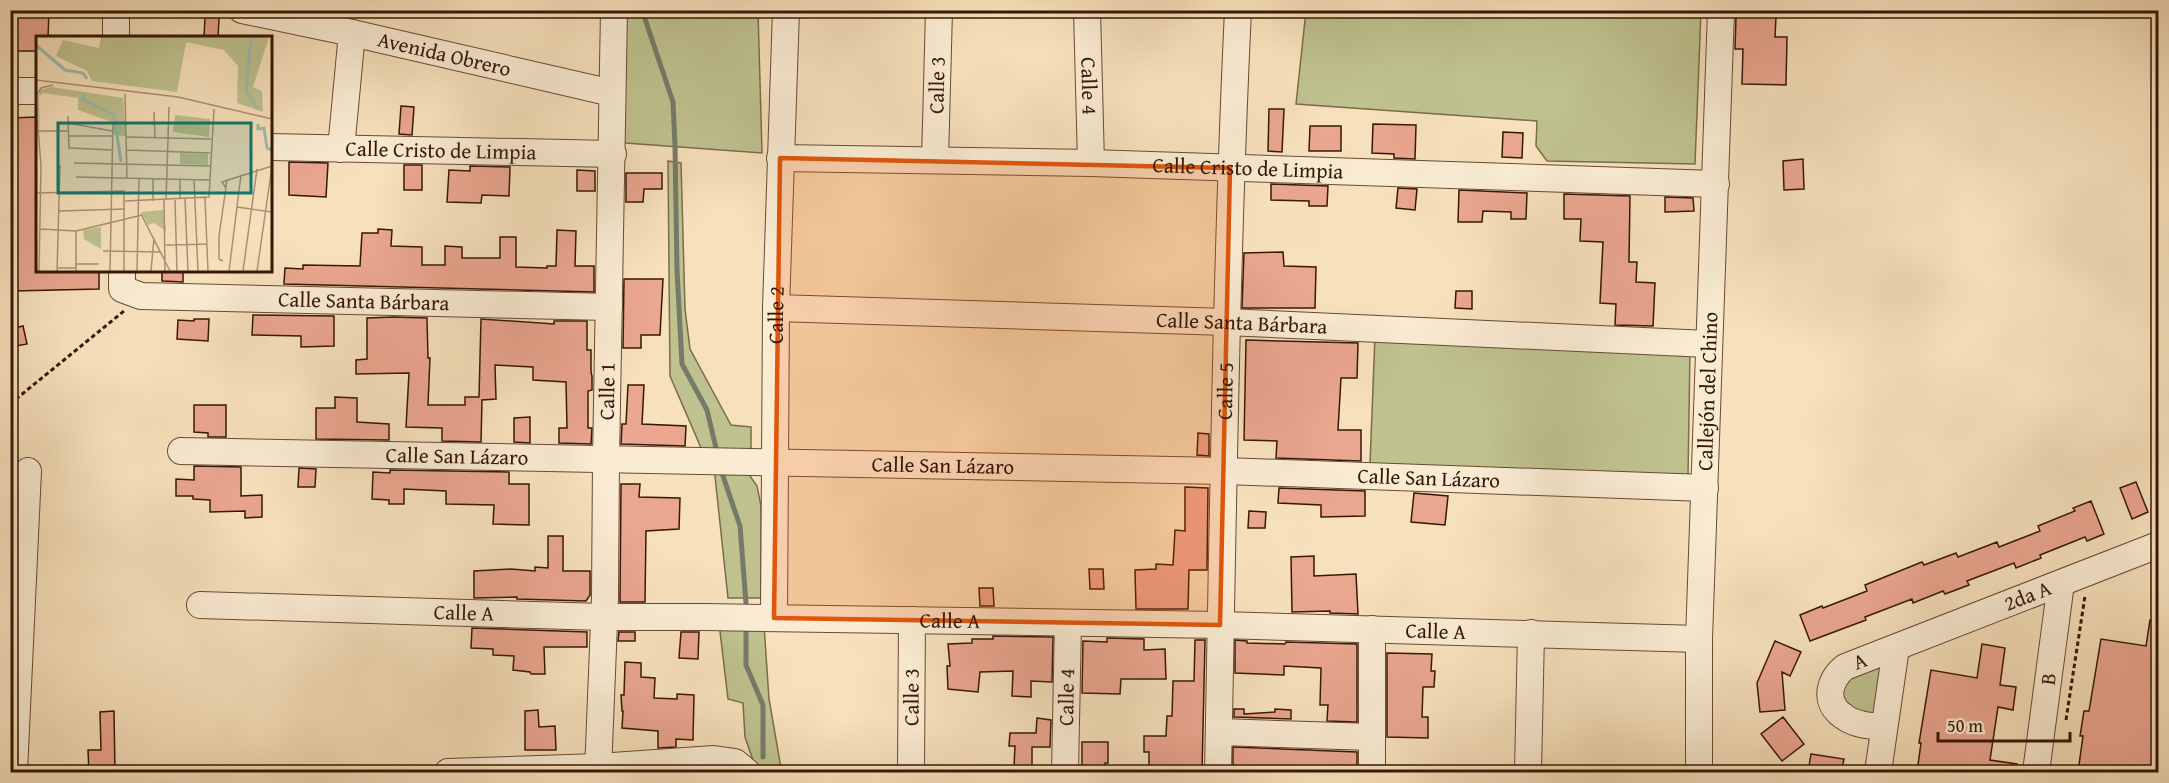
<svg xmlns="http://www.w3.org/2000/svg" width="2169" height="783" font-family="'Gentium Book Plus',serif">
<style>
.green{fill:#bfc28f;stroke:#7b6c4a;stroke-width:1.5}
.lines{fill:none;stroke-linecap:round;stroke-linejoin:round}
.stream{stroke:#757b69;stroke-width:5}
.building{fill:#eba690;stroke:#371705;stroke-width:1.5}
.minor-casing{stroke:#674a33;stroke-width:28}
.path{stroke:#371705;stroke-width:3;stroke-dasharray:4.5 3;stroke-linecap:butt}
.minor{stroke:#faecd3;stroke-width:26}
.marked{fill:#df560c;fill-opacity:0.2;stroke:#df560c;stroke-width:4.5;stroke-linejoin:round}
.labels{text-anchor:middle;stroke-width:6;stroke-linejoin:round;paint-order:stroke}
.street-label{font-size:21px;fill:#371705;stroke:#faecd3}
.inset-river{fill:none;stroke:#9ebeac;stroke-width:3}
.inset-road{fill:none;stroke:#aa9073;stroke-width:1.5}
.view{fill:#0f766e;fill-opacity:0.15;stroke:#0f766e;stroke-width:3}
.inset-edge{fill:none;stroke:#371705;stroke-width:3}
</style>
<rect width="100%" height="100%" fill="#f7e1bc"/>
<filter id="stains"><feTurbulence type="fractalNoise" baseFrequency=".00333" numOctaves="4"/><feColorMatrix values="0 0 0 0 .2 0 0 0 0 .09 0 0 0 0 .02 0 0 0 .5 -.17"/></filter>
<radialGradient id="worn" r=".72"><stop offset=".6" stop-color="#630" stop-opacity="0"/><stop offset="1" stop-color="#630" stop-opacity=".3"/></radialGradient>
<path class="green" d="M614,11h144l4,142 -137,-10 -13,-50z
M1306,11h395l-6,153 -148,-3 -11,-15 1,-25 -241,-17z
M668,161l13,2 4,146 5,40 41,76 20,2v26l-49,-3 -32,-74z
M1375,336l315,14 -2,126 -318,-12z
M714,467l28,3 8,6 7,10 4,20v92h-33z
M719,623l45,2 5,74 12,69 -25,1 -11,-32 -2,-34 -15,-4z
M1879,663l5,8 -7,40 -9,5 -28,-15 6,-22z"/>
<g class="lines">
<path class="stream" d="M642,10l31,92 2,44 2,124 5,94 25,46 9,38
M723,476l17,50 6,77
M746,632v33l17,40v52"/>
</g>
<path class="building" d="M10,10h39l-1,28h-10v13h-28z
M1736,16l40,1 -1,20h12l-1,48 -44,-1 1,-35h-8z
M205,17l14,1 -1,20h-14z
M401,106l13,1 -2,28 -13,-1z
M1269,109h15l-2,43 -14,-1z
M38,117v153h61v19l-86,2 -3,-51v-122z
M1373,124l43,1 -1,34 -21,-1v-4l-22,-1z
M1310,126h31v25h-32z
M1503,132l20,1 -1,25 -20,-1z
M1803,159l1,30 -20,1 -1,-29z
M289,162l39,1 -2,34 -37,-2z
M404,165h18v25h-18z
M470,166l40,1 -1,29 -27,-1 -1,8 -34,-1 2,-32 21,1z
M577,170l18,1v20h-18z
M626,173h36v16h-18l-1,13h-17z
M1271,184l57,2 -1,20h-18v-5l-38,-1z
M1398,188l19,1 -2,21 -19,-2z
M1459,190l68,3 -1,26h-15v-7l-28,-1 -1,11h-24z
M1564,194l66,2 -1,66h8l-1,20 19,1 -2,43 -38,-1 1,-21 -16,-1 3,-61 -23,-1 1,-22h-17z
M1665,197l28,1 1,13 -29,1z
M378,229l14,1 -1,16 31,1v18h23v-19l17,1v11h38v-21h16v30l31,1v-2h9l1,-36 19,1 -1,35h19v26l-310,-8 1,-16 18,1v-4l57,1 2,-33h16z
M1283,252l1,14 32,1 -1,41h-73l2,-55z
M162,270h21v12l-21,-1z
M624,279h39l-3,56h-19v13h-18z
M1456,291h16v18l-17,-1z
M253,315l81,1v30l-33,1v-11l-49,-1z
M394,317l33,1 1,40h2l-2,47h37v-8h14l2,-78 73,5v-3h33v29h4v22l1,4v14l-4,1v37h4l-1,16 -32,-1v-15h8l-1,-46 -33,-2v-13l-38,-2 1,34 -14,1 -1,42 -39,-1v-13l-36,-1 3,-54 -53,1v-14l11,-1v-41z
M194,319h15l-1,22 -31,-2 1,-19 16,1z
M23,326l4,18 -17,3v-18z
M1246,340l112,3 -1,35h-16l-3,52h23v31l-85,-3 1,-17 -33,-1z
M628,385h16l-2,39 44,2 -1,20 -64,-2 1,-20h4z
M335,397l22,1v24l32,2v16l-73,-1v-31h19z
M194,405h32v32h-18v-4l-14,-1z
M530,417v26l-16,-1v-24z
M1198,433l11,1v22l-12,-1z
M194,466l47,1v29l21,-1v22l-17,1v-7l-35,1v-12l-17,-1v-3h-17v-17l18,1z
M299,468l17,1 -1,18h-17z
M390,470l119,2v12h20v41l-36,-1 1,-19 -48,-1v-13l-42,-2v15h-15v-4l-17,-1 1,-27 17,1z
M2136,482l12,30 -16,7 -12,-31z
M621,484h19l-1,13 41,1 -1,31 -33,2 -1,71h-25z
M1185,487l23,1 -1,82h-18l-1,39h-52l-1,-39 21,-1v-5l17,1 2,-35 10,1z
M1279,488l86,3v25l-44,1v-12l-43,-2z
M1414,493l34,3 -3,29 -34,-3z
M2091,501l13,33 -17,7 -2,-4 -45,18 1,3 -25,10 -2,-5 -47,18 2,4 -24,9 -2,-3 -30,12 -1,-4 -47,18 1,3 -56,21 -10,-26 22,-9 1,2 44,-17 -2,-6 57,-23 2,3 32,-12 2,4 39,-15 2,5 41,-16 -2,-5 37,-15 -2,-3z
M1249,511l17,1 -1,16h-17z
M548,536h15v35h27v24l-4,6 -69,-2v-2l-43,1v-27l37,-2 24,2v-4l13,1z
M1314,556v20l42,-2 2,40 -28,-1v-2l-38,1 -1,-55z
M1089,569h14l1,20h-14z
M979,588h14l1,18h-14z
M2150,620l8,1v151h-80l5,-36h-3l4,-25h5l12,-72 45,7z
M472,628l115,4v15h-43l1,27h-14l-1,-2 -17,-2 1,-14 -21,-1v-6l-22,-1z
M619,632h16v9h-17z
M681,632h18l-1,27 -19,-1z
M993,636l60,1 -1,45 -21,-1v16l-19,-1 1,-25 -33,1 -2,20 -30,-3 -1,-23h3l-2,-22 24,-1v-4h21z
M1107,638l37,1v11l21,-1 1,30h-45l-1,15 -38,-1 1,-52 24,1z
M1195,640h10l-3,132h-53v-20h-5v-16h22l1,-20h5l1,-35h21z
M1235,640l12,1v2l38,1 1,-2 71,2v78l-30,-1 1,-16h-8l1,-37 -37,-2v9l-49,-2z
M1775,641l26,11 -11,24 -8,-4 3,38 -25,2 -3,-29z
M1982,644l23,4 -5,37 16,2 -3,23 -15,-3 -8,53 27,4 -1,8h-99l4,-29h-2l12,-73 46,8z
M1387,653l45,1 -1,17h4l-1,16h-11l-1,30h6v21l-41,-1z
M625,662l16,1v14l14,1 -1,20 23,1v-5l17,1 -1,45 -17,-1v8l-18,1v-17l-36,-3 1,-17h-1l-1,-16h3z
M1234,709h10v5l31,-2v-3l16,1v9l-57,-2z
M538,710l1,17 16,-1 1,24h-31v-39z
M114,711l1,61h-26l-1,-22h13l-1,-38z
M1783,717l21,27 -22,17 -21,-27z
M1037,718l14,2 -1,27h-18v21l-18,-1 1,-21h-6l1,-13h26z
M1082,742h26v21h-3v9h-23z
M1233,747l124,5v20h-28v-4l-42,-2v6h-14l1,-3 -41,-1z
M1811,754l33,5 -3,13h-33z"/>
<g class="lines">
<g class="minor-casing">
<g id="minor">
<path d="M116,10v28"/>
<path id="s1" d="M242,10l110,23 260,60"/>
<path id="s2" d="M1087,10l4,153"/>
<path d="M10,91h28"/>
<path id="s3" d="M270,147l343,7"/>
<path d="M341,149l11,-116"/>
<path id="s4" d="M780,158l311,5 625,21"/>
<path id="s5" d="M935,160l4,-150"/>
<path id="s6" d="M122,270v19l19,7 468,11"/>
<path id="s7" d="M776,308l450,14 482,22"/>
<path id="s8" d="M181,451l1044,20 480,17"/>
<path id="s9" d="M200,605l404,12h101l515,8 479,14"/>
<path id="s10" d="M774,618l2,-310 10,-298"/>
<path id="s11" d="M1884,727c-13,-1 -30,-2 -41,-11 -20,-14 -14,-36 2,-49l313,-122"/>
<path d="M1219,732l153,5"/>
<path d="M14,772l14,-301"/>
<path d="M448,772l150,-5 116,-8 21,3 12,10"/>
<path id="s12" d="M598,772l7,-174 1,-139 8,-449"/>
<path id="s13" d="M911,772l1,-152"/>
<path id="s14" d="M1065,772l3,-149"/>
<path id="s15" d="M1218,772c5,-254 8,-508 20,-762"/>
<path d="M1372,772v-143"/>
<path d="M1528,772l3,-139"/>
<path id="s16" d="M1699,772v-133l22,-629"/>
<path d="M1878,772l18,-124"/>
<path id="s17" d="M2036,772l25,-189"/>
</g>
</g>
<path class="path" d="M10,404l114,-93
M2066,720l19,-124"/>
<use href="#minor" class="minor"/>
</g>
<path class="marked" d="M780,158l450,10 -10,457 -446,-7z"/>
<g class="labels">
<g class="street-label">
<text dy="7" stroke="none"><textPath href="#s1" startOffset="207">Avenida Obrero</textPath></text>
<text dy="7" stroke="none"><textPath href="#s5" startOffset="75">Calle 3</textPath></text>
<text dy="7" stroke="none"><textPath href="#s2" startOffset="76">Calle 4</textPath></text>
<text dy="7" stroke="none"><textPath href="#s3" startOffset="171">Calle Cristo de Limpia</textPath></text>
<text dy="7" stroke="none"><textPath href="#s4" startOffset="468">Calle Cristo de Limpia</textPath></text>
<text dy="7" stroke="none"><textPath href="#s6" startOffset="262">Calle Santa Bárbara</textPath></text>
<text dy="7" stroke="none"><textPath href="#s10" startOffset="303">Calle 2</textPath></text>
<text dy="7" stroke="none"><textPath href="#s7" startOffset="466">Calle Santa Bárbara</textPath></text>
<text dy="7" stroke="none"><textPath href="#s15" startOffset="381">Calle 5</textPath></text>
<text dy="7" stroke="none"><textPath href="#s16" startOffset="381">Callejón del Chino</textPath></text>
<text dy="7" stroke="none"><textPath href="#s12" startOffset="381">Calle 1</textPath></text>
<text dy="7" stroke="none"><textPath href="#s8" startOffset="276">Calle San Lázaro</textPath></text>
<text dy="7" stroke="none"><textPath href="#s8" startOffset="762">Calle San Lázaro</textPath></text>
<text dy="7" stroke="none"><textPath href="#s8" startOffset="1248">Calle San Lázaro</textPath></text>
<text dy="7" stroke="none"><textPath href="#s11" startOffset="297">2da A</textPath></text>
<text dy="7" stroke="none"><textPath href="#s9" startOffset="264">Calle A</textPath></text>
<text dy="7" stroke="none"><textPath href="#s9" startOffset="750">Calle A</textPath></text>
<text dy="7" stroke="none"><textPath href="#s9" startOffset="1236">Calle A</textPath></text>
<text dy="7" stroke="none"><textPath href="#s11" startOffset="117">A</textPath></text>
<text dy="7" stroke="none"><textPath href="#s17" startOffset="94">B</textPath></text>
<text dy="7" stroke="none"><textPath href="#s13" startOffset="75">Calle 3</textPath></text>
<text dy="7" stroke="none"><textPath href="#s14" startOffset="75">Calle 4</textPath></text>
</g>
</g>
<g transform="translate(36 36)">
<rect width="236" height="236" fill="#f7e1bc"/>
<path d="M65,1h168l-16,50 9,4 1,21 -26,-9 1,-37 -14,-16 -38,-8 -9,50 -85,-11 -5,-10 -31,-15 7,-16 36,8zM15,51l72,11 3,38 -12,-1 -2,-13 -34,-12v-12l-35,-5 -4,4 1,32 -3,-28 3,-11zM139,79l35,4 -1,18 -36,-5zM144,117l28,1v11l-28,-1zM128,174l2,21 -12,-8 -6,2 -7,-13zM65,191v22l-17,-10 -1,-9z" fill="#bfc28f"/>
<path class="inset-river" d="M215,1l-5,54 11,18M0,9l29,25 18,3 4,6M48,58l-2,5 32,16 7,47M222,88v5l6,-1 3,20 5,2"/>
<path class="inset-road" d="M0,44l142,17 94,22M89,58l2,84M0,60l5,-8 12,-3M0,64l5,67 -2,104M118,76l1,25M32,80l1,32 43,2M32,87l44,8M2,95h30M33,100h44M91,101l84,2M91,114l83,3M38,127l136,3M40,141l133,3M158,143l4,92M190,152l-4,-6 50,-16M0,157l88,-2v80M169,162l3,73M144,163v-20M149,163l3,72M128,164l1,71M130,164l3,-93M139,164l2,71M89,165l84,-4 5,-88M117,165v-23M201,171l35,5M23,175l66,-2M105,178l29,57M4,193l36,2 66,-16M130,209l41,-1M67,215l58,1M187,225l-4,-2v-23l8,-56M40,228h23M21,232h19M21,235l3,-106M40,235v-40M74,235l3,-149M101,235l2,-93M115,235l3,-33M193,235l12,-96M207,235l14,-102M221,235l15,-105"/>
<path class="view" d="M22,87h193v70h-193z"/>
<rect width="236" height="236" class="inset-edge"/>
</g>
<rect width="2169" height="783" fill="none" stroke="#f7e1bc" stroke-width="36"/>
<rect x="12" y="12" width="2145" height="759" fill="none" stroke="#371705" stroke-width="3"/>
<rect x="18" y="18" width="2133" height="747" fill="none" stroke="#371705" stroke-width="1.5"/>
<path d="M1938 732v9h132v-9" fill="none" stroke="#371705" stroke-width="3"/>
<text x="1947" y="732" font-size="18" fill="#371705" stroke="#faecd3" stroke-width="4.5" paint-order="stroke">50 m</text>
<rect width="100%" height="100%" filter="url(#stains)"/>
<rect width="100%" height="100%" fill="url(#worn)"/>
</svg>
